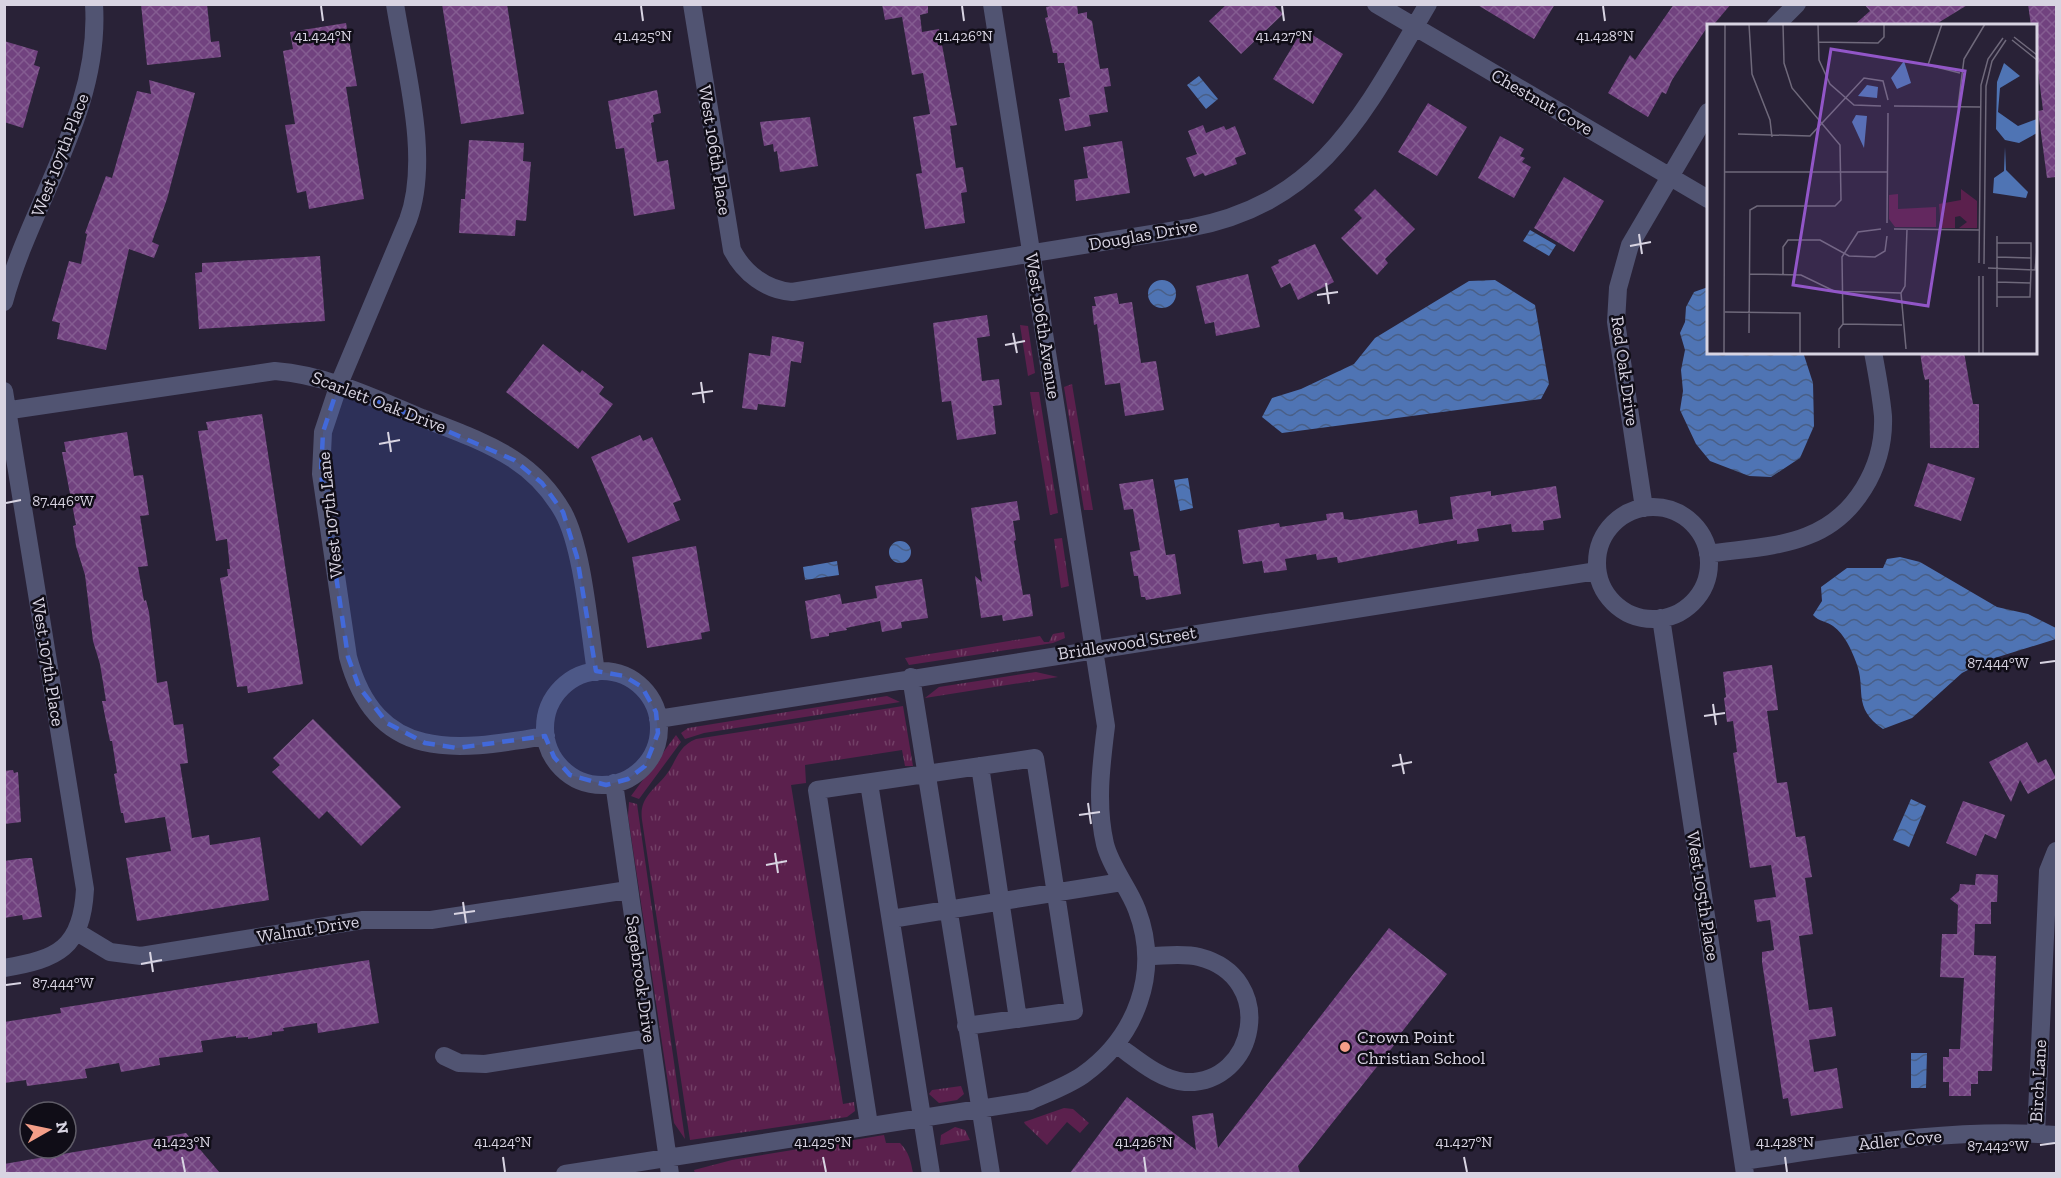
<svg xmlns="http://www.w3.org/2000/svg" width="2061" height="1178" font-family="'Zilla Slab',serif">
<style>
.grass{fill:url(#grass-tufts)}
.water{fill:url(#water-waves)}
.building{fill:url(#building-cross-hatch)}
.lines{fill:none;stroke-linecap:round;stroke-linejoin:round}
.minor{stroke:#515472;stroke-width:18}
.marked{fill:#4269da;fill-opacity:0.2;stroke:#4269da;stroke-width:4.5;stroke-dasharray:12 8;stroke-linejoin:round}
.ticks{fill:none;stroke:#d8d4e2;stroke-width:2}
.poi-dot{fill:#f49e88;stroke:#100d17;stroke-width:2}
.labels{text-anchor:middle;stroke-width:5;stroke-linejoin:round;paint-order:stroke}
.street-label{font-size:18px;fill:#d8d4e2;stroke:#100d17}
.poi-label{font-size:18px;fill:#d8d4e2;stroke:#100d17;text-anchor:start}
.inset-road{fill:none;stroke:#6f697b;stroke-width:1.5}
.view{fill:#9256c8;fill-opacity:0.15;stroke:#9256c8;stroke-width:3}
.inset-edge{fill:none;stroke:#d8d4e2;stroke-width:3}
.ticks-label{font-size:15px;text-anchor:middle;fill:#d8d4e2;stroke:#100d17;stroke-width:5;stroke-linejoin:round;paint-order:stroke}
</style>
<defs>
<pattern id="grass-tufts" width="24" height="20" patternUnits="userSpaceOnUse" patternTransform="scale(1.5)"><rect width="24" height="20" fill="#5b204d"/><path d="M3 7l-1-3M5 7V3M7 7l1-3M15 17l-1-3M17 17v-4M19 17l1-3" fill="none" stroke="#724066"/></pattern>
<pattern id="water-waves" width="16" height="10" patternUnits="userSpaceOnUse" patternTransform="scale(1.5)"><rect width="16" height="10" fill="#4f74b4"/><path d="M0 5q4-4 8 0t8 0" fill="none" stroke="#495f87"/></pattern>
<pattern id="building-cross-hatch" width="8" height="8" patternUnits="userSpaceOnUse" patternTransform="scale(1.5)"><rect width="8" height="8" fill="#71427f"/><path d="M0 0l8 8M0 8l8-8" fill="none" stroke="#845c91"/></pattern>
</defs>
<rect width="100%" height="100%" fill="#292237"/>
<path class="grass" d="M1020,325l8,1 7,47 -7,3z
M1072,384l21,126h-9l-20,-123z
M1030,392h9l19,121 -8,2z
M1062,538l7,48 -8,2 -7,-49z
M1064,632l1,6 -12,5 -144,22 -4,-7 135,-22 4,6h5l4,-8z
M1036,672l22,5 -133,21 14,-11z
M887,696l13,6 -196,31 -19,6 -4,-6 7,-5z
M903,706l10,60h-8l-3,-16 -97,15 1,18 -15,2 52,319 11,-2 1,9 -8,6 -157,23 -48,-320c-3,-22 11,-29 24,-45 11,-14 11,-28 30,-36z
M676,735l5,7 -42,57 -8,-3z
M629,802l8,2 48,335 -11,-16 -46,-307z
M961,1086l3,8 -7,6 -18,3 -10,-9 3,-4z
M1064,1108l9,1 16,14 -9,10 -13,-11 -20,23 -22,-21 -1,-2z
M955,1127l10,3 5,10 -30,5 1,-10z
M884,1135l2,8h14c9,9 11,19 13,30h-218l-1,-3 38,-10z"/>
<path class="water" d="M1199,76l19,23 -12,10 -19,-24z
M1530,230l26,15 -7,11 -26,-15z
M1495,280l40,25 14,79 -8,15 -259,34 -20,-16 10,-19 29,-9 53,-25 21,-26 94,-57z
M1148 294a14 14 0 1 1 28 0a14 14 0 1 1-28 0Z
M1708,287v65h95l10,31 1,43 -14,32 -29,19 -22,-1 -39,-15 -14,-17 -16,-34 3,-19 -2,-21 4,-20 -5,-17 5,-11 1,-15 8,-15z
M1188,478l5,30 -13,3 -6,-31z
M889 552a11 11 0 1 1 22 0a11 11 0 1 1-22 0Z
M1900,557l20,5 77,45 31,7 28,14v11l-71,22 -23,12 -50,45 -29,11c-32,-22 -16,-40 -27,-67 -5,-13 -11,-27 -23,-36 -6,-5 -14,-4 -20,-11l9,-14 -1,-14 26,-19h36l4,-9z
M837,561l2,14 -34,5 -2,-13z
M1911,799l15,7 -17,41 -16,-7z
M1911,1053h16l-1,35h-15z"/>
<path class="building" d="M141,4h66l4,38 8,-1 2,16 -74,8z
M442,4h65l17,110 -63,10z
M882,4h46v9l-8,2 2,17 17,-3 18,96 -7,1 6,42 7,-1 4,25 -6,1 4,30 -40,6 -9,-55 6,-1 -9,-56 17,-3 -7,-41 -11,2 -10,-58 -17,3z
M1062,4h15l1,10 9,-2v6l5,3 8,48 8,-1 3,18 -7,1 4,25 -19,3 2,11 -26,5 -6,-32 11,-2 -6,-34h-6l-1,-10h-4l-8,-35 3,-1 -2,-10z
M1227,4h46l10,10 -42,40 -32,-33z
M1476,4h79l-21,35z
M1674,4h57l-16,19 -7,3 -36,54 -6,14 -4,-2 -14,25 -40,-24 22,-38 5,5z
M1864,4h105l-36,22h-80l17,-15z
M2028,4h28v173l-9,1 -9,-67 5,-1 -7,-55v-29h-5z
M346,23l11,63 -11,1 18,112 -55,10 -3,-18 -9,2 -6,-32 -6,-36 10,-1 -12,-73 10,-2 -3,-17z
M1303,29l40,25 -30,50 -40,-25z
M4,41l34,10 -4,14 6,2 -17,61 -19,-6z
M149,80l46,13 -28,106 -15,43 7,3 -5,13 -25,-9 -23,101 -49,-11 3,-16 -8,-2 17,-60 12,3 6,-30 -2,-1 21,-57 6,2 25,-87 14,3z
M657,90l4,23 -8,2 1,7 -3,1 6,39 11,-2 7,49 -41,7 -10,-68 -8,1 -8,-48z
M1428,103l39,24 -30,49 -39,-24z
M810,117l8,49 -38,6 -3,-21 -3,1 -1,-8 -9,2 -4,-24z
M1203,125l3,8 18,-7 2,4 9,-4 11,28 -11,4 2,6 -32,12 -2,-3 -9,4 -8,-19 11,-4 -9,-23z
M1500,136l24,13 -4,7 5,2 -3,4 9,5 -17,31 -36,-20z
M469,140l55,3 -1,18 8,1 -5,59 -10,-1 -1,16 -56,-3 2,-34h4z
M1122,141l8,52 -54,8 -2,-21 14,-2 -5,-31z
M1564,177l40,24 -30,51 -40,-24z
M1375,189l40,40 -30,30 3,4 -11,12 -36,-37 21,-20 -8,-8z
M1315,244l19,38 -36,18 -8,-17 -9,5 -10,-21 8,-4 -1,-3z
M320,256l5,65 -126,8 -4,-56 7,-1v-9z
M1248,274l12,53 -44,9 -2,-14 -9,2 -9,-38z
M1117,293l2,11 13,-2 9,61 15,-2 8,49 -39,6 -5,-33 -15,2 -8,-61 -3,1 -2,-19h4l-2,-9z
M987,315l3,21 -13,2 5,43 17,-2 3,26 -9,1 3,28 -39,6 -6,-39 -9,1 -9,-79z
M772,336l32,6 -3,21 -10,-2 -6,46 -27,-3 -1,6 -15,-2 7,-55 21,3z
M543,344l37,29 2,-3 22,17 -5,7 14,10 -35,45 -72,-57z
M1920,352h44l9,52h6v44h-49l-1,-69 -4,1 -2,-8z
M262,414l41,270 -55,9 -1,-7 -10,1 -17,-109 8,-2 -1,-7h3l-3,-30 -11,2 -18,-110 10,-1 -2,-8z
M127,432l7,44 9,-1 6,40 -9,1 8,50 -10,1 6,34 2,-1 3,12 8,71 10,-2 7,44 9,-1 5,39 -8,1 12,74 17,-3 1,10 50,-8 9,63 -132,21 -11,-63 45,-7 -6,-34 -40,6 -2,-10h-2l-7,-39 3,-1 -5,-32h-2l-8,-40h4l-6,-37 -7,-23 -8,-66 -9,-29 -3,-20 3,-1 -14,-73h4l-2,-10z
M640,435l3,6 9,-4 18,38 11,25 -8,3 7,17 -52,23 -37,-86z
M1928,463l47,15 -14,43 -47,-15z
M1153,479l13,76 9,-1 6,40 -35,6 -1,-3h-4l-3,-21h-4l-4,-24 10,-2 -7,-41 -9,1 -5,-26z
M1556,486l5,32 -18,3 1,9 -32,2 -1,-8 -34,5 2,12 -22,3v-4l-119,23 -1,-6 -20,3 -1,-6 -31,5 2,11 -23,3 -2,-12 -19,3 -5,-34 41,-7 1,4 47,-7 -1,-6 17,-2 1,7 7,1 66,-10 2,14 34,-5 -3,-22 41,-6v5z
M1017,501l3,19 -7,1 3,19 -2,1 9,54 7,-1 3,22 -30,5 -1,-6 -21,3 -6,-42 7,6 -11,-74z
M696,546l14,85 -9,2 1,6 -55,9 -15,-91z
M922,579l6,39 -27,4 1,6 -20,4 -2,-11 -34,7 1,2 -18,3v3l-18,3 -6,-38 35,-7 2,10 35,-6 -2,-12z
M1772,665l6,45 -11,1 10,72 10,-1 9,55 9,-1 7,41 -7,1 8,56 -14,2 10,74 23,-3 4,29 -27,4 5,32 23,-4 6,40 -52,8 -3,-18 -5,1 -21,-137v-10l12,-2 -4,-30 -13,2 -3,-22 22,-3 -5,-32 -21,3 -17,-115 4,-1 -4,-31 -6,1 -3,-24 2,-1 -3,-25z
M313,719l88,88 -40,39 -34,-35 -8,8 -47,-47 8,-7 -7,-7z
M2027,742l11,21 8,-4 10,19 -28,16 -8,-14 -9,22 -22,-40z
M13,770l1,3 4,-1 3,50 -17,2v-53z
M1963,801l42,14 -9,24 -11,-5 -9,22 -30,-13z
M26,858h6l10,59 -19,3 -1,-5 -18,3v-57z
M1976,874l22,1 -1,27h-6v22h-16l-1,31 22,1 -4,115h-14v13h-7v12h-22v-14h-6v-25h6v-8h11l4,-71 -24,-1 2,-43h15l1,-29 -8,-6 9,-8 1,-7 15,1z
M1389,928l58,46 -46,59 2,1 -105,132 2,7h-230l57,-76 69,53 -4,-34 21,-3 5,35z
M369,960l10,63 -61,10 -1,-10 -34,5 1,3 -12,1v3l-24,4v-2l-12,1v-2l-35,5 2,11 -44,6 1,7 -39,7 -2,-9 -34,6 2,9 -60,8 -1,-6 -22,3v-61l57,-9 -1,-5z
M186,1133l34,40h-216v-9z"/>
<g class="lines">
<path class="minor" d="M395,4c10,64 36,155 13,216l-69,164 -16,48 -2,42 27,183c29,109 112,93 198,79
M692,4l40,246c12,23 34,40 60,42l397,-64c134,-25 176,-117 239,-224
M1376,4l332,195
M1775,26l22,-22
M4,302c27,-101 97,-190 90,-298
M4,391l81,498c-3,59 -27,70 -81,79
M4,411l271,-40c52,4 99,27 147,47 31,12 63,23 91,41 20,13 38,32 50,53 20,36 26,116 33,160
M1597 563a56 56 0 1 1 112 0a56 56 0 1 1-112 0Z
M1644,508l-28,-186 2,-34 12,-43 78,-133
M1708,554c32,-5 69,-6 99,-18 48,-18 78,-69 76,-120 -2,-21 -6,-43 -10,-64
M1661,618l84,556
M545 728a57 57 0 1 1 114 0a57 57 0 1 1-114 0Z
M911,677l80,497
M658,719l939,-148
M980,766l38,253
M614,783l56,391
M869,783l62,391
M891,919l231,-37
M77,932l33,20 31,4 222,-36h68l197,-30
M1117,1045c20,14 43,35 68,37 72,3 93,-105 14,-125 -15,-4 -35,-1 -51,-1
M444,1056l15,7 26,1 165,-26
M869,1125l-52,-335 218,-32 39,253 -108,15
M2036,1134l12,-263 8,-20
M1743,1161c104,-15 209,-34 313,-26
M565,1174l465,-73c17,-8 37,-15 53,-26 53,-38 78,-102 54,-165 -8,-22 -26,-42 -32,-66 -9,-39 -4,-78 1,-118l-114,-722"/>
</g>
<path class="marked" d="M339,384l175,76 28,23 21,29 14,45 19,114 28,5 18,11 14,25 2,21 -13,33 -17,13 -22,6 -36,-10 -16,-18 -9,-21 -88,12 -32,-5 -38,-20 -28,-36 -11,-30 -27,-183 2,-42z"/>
<path class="ticks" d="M321,6l2,15M641,6l2,15M962,6l2,15M1282,6l2,15M1603,6l2,15M1639,234l3,20M1630,246l21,-4M1326,283l3,21M1317,295l21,-3M1013,333l4,20M1005,345l20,-4M701,382l3,21M692,394l21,-3M388,432l3,20M379,444l21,-4M6,503l15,-3M2040,663l15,-2M1713,704l3,21M1704,716l21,-3M1400,754l4,20M1392,766l20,-4M1088,803l3,21M1079,815l21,-3M775,853l3,20M766,865l21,-4M463,902l3,21M454,914l21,-3M150,952l3,20M141,964l21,-4M6,985l15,-2M2040,1145l15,-2M182,1157l3,15M503,1157l2,15M823,1157l3,15M1144,1157l2,15M1464,1157l3,15M1785,1157l2,15"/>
<circle class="poi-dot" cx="1345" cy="1047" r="6"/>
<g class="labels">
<g class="street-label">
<text transform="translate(1542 102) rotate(30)" y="6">Chestnut Cove</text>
<text transform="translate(715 150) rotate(81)" y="6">West 106th Place</text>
<text transform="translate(60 155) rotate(-69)" y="6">West 107th Place</text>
<text transform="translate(1143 235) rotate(-10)" y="6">Douglas Drive</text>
<text transform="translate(1043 326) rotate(81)" y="6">West 106th Avenue</text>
<text transform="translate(1625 371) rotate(82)" y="6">Red Oak Drive</text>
<text transform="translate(379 402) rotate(21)" y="6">Scarlett Oak Drive</text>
<text transform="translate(330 515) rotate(-96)" y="6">West 107th Lane</text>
<text transform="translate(1127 643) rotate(-9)" y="6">Bridlewood Street</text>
<text transform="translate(48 662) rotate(81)" y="6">West 107th Place</text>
<text transform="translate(1703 896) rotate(81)" y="6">West 105th Place</text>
<text transform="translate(308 929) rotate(-9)" y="6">Walnut Drive</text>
<text transform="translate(641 979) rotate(82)" y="6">Sagebrook Drive</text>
<text transform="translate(2038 1081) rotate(-87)" y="6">Birch Lane</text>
<text transform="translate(1900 1140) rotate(-6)" y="6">Adler Cove</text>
</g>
<g class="poi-label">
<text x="1357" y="1043">Crown Point<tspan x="1357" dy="21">Christian School</tspan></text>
</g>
</g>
<g transform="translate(1707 24)">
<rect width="330" height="330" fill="#292237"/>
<path d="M254,165l16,12v27h-18l8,-6 -7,-6 -5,1v11h-14l-2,-24 22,-4zM191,170v15l38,-2v20h-41l-6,-8v-24z" fill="#5b204d"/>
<path d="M197,37l7,22 -14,6 -6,-11zM297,39l16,13 -20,12 -2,24 20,14 19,-7v14l-18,10 -14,-3 -9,-11 1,-47zM160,61l11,2 -1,11 -19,-2zM149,91l11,1 -3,32 -12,-26zM298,123l1,23 22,22 -2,6 -33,-5 1,-15 10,-7z" fill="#4f74b4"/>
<path class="inset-road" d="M42,0l3,50 18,46 2,17M111,0l1,36 11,24 24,21 27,1M235,0l-14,41 32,8M307,13l23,18M305,16l25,20M111,18l60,1 6,-6v-13M187,82l87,1M251,83l6,-48 21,-35M31,110l72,2 54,-58 19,3 5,19M18,148h162M180,199l1,-110M187,205l86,1M290,233l34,1M272,239l2,-178 7,-26 15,-21M277,240l2,-178 6,-25 14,-21M281,244l47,2 2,-20M43,250l51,1 33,16 67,2M76,250v-27l5,-7h32l29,16 26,1 10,-6 2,-15M290,258l33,1M290,273h33l1,-27v-27h-34M290,283v-71M18,288l75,1v41M136,300l59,1M42,309l1,-123 7,-4h78l6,-6 -1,-55 -48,-57 -8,-25 -1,-39M132,324v-19l4,-5 -1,-67 16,-25 23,-3M199,325l-5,-56 4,-7 2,-57M17,330l1,-330M272,330v-78M276,330v-78"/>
<path class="view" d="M124,25l134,22 -37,235 -135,-21z"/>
<rect width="330" height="330" class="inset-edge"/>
</g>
<g class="ticks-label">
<text x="323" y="41">41.424°N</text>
<text x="643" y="41">41.425°N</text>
<text x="964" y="41">41.426°N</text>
<text x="1284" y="41">41.427°N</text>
<text x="1605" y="41">41.428°N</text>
<text x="63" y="506">87.446°W</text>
<text x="1998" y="668">87.444°W</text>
<text x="63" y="988">87.444°W</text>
<text x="182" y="1147">41.423°N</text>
<text x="503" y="1147">41.424°N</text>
<text x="823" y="1147">41.425°N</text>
<text x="1144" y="1147">41.426°N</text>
<text x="1464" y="1147">41.427°N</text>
<text x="1785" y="1147">41.428°N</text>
<text x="1998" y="1151">87.442°W</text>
</g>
<rect width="2061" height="1178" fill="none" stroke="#d8d4e2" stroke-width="12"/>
<g transform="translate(48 1130) rotate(81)"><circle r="28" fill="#100d17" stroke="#605d68" stroke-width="1.5"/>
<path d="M0-4.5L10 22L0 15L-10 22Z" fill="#f49e88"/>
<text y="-9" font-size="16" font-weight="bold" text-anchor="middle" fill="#d8d4e2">N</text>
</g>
</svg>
